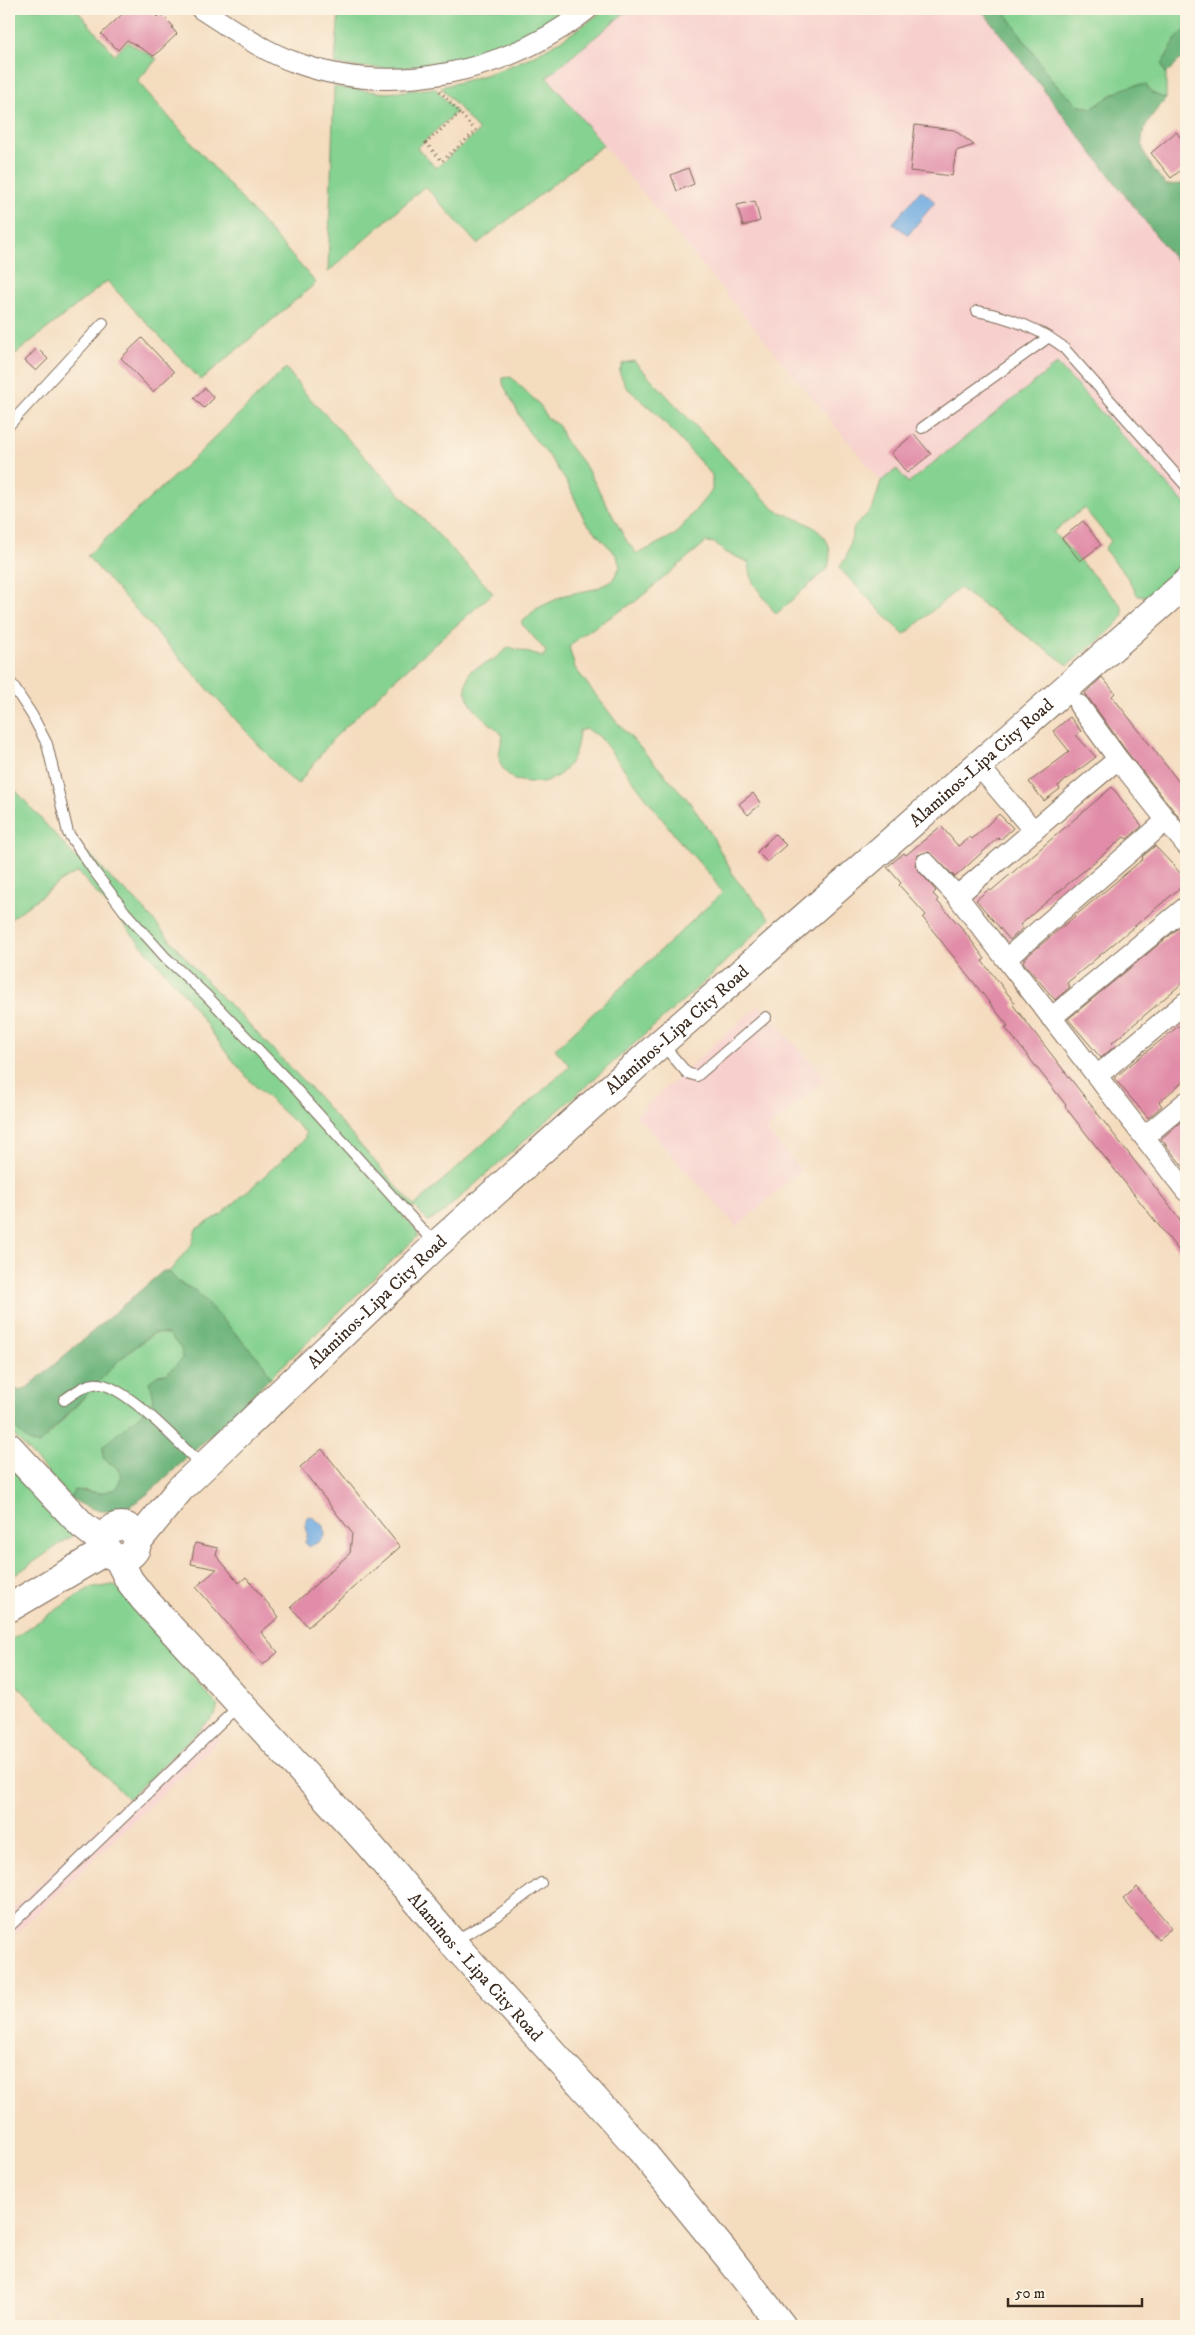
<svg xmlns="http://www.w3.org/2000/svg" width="1195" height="2335" font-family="'IM FELL DW Pica',serif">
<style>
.built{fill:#f7d0cd}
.green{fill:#85d291;stroke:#607e58}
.forest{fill:#6cb47b;stroke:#546f4c}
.water{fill:#70abe1;stroke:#566a80}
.building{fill:#e18ca8}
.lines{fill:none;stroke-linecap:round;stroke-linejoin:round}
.lane-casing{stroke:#7c6856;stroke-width:12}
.street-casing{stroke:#7c6856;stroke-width:22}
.secondary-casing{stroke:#7c6856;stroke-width:30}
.primary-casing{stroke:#7c6856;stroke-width:30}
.path{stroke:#7c6856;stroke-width:3;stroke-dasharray:1 4;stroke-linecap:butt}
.lane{stroke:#fff;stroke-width:10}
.street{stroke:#fff;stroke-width:20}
.secondary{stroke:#fff;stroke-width:28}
.primary{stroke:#fff;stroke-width:28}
.labels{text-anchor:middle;stroke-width:4;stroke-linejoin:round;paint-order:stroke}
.street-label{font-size:18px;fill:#3b2a1e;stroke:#fcf5e5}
</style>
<rect width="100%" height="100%" fill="#fcf5e5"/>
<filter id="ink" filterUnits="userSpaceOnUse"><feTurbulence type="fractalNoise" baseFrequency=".02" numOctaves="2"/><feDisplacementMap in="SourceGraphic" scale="10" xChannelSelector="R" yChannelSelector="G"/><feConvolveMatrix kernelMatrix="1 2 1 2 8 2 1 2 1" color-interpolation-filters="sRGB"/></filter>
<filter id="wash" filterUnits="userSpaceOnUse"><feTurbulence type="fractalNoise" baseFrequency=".0096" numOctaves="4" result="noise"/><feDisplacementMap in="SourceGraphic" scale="20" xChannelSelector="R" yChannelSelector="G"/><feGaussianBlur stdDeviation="1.12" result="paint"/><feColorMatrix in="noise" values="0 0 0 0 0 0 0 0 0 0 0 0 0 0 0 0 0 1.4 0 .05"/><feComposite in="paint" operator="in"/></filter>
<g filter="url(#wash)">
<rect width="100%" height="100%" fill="#f4dcbf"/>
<path class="built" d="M629,9h352l205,265v231l-129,-141 -150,119 -11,-14 -15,12 -334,-404z
M759,1005l67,73 -59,53 34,39 -64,57 -101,-112z
M207,1723l13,16 -211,201v-27z"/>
<path class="green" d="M9,9h67l39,46 12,-13 30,17 -20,22 179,202 -115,97 -94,-99 -98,78z
M339,9h230c-66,46 -154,69 -234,55z
M605,9h24l-82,68 56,68 -126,99 -52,-58 -97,86 6,-185 52,6 49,-5 21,24 -39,36 19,20 43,-37 -38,-44c69,-17 108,-34 164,-78z
M1003,9h183v20l-10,10 -14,25 4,10v25l-14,-6 -36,-1 -23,16 -14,-2 -26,-24z
M634,361l141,149c19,8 53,17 55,42 0,5 -1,11 -2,16l-52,46 -23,-31 -5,-21 -23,-10 -10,-9 -9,-1 -70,59 -54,34 -13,12 6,21 40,52 73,80 22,32 25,46 35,41 -67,64 -263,232 -12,6 -14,-14 -11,10 14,13 1,6 -148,142 -7,-15 -67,-72 -18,-9 -9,-10 23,-28 4,-15 26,-15 82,-74 2,-7 -54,-50 -26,-31 -41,-57 -107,-123 -17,9 -52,39v-137l67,75 13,-5 23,27 23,19 62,72 115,119 102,116 156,-140 -15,-17 167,-156 -10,-16 -36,-40 -77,-101 -13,-7 -7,2c-1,21 -11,45 -33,50 -9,3 -23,0 -32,-1 -18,-16 -17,-21 -11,-44 -12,-15 -34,-24 -37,-45 -1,-6 3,-14 4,-20l23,-11 16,-13 34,10 3,-6 -25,-28 15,-14 29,-14 30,-6 17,-8 8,-14 -3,-11 -32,-35 -17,-37 -19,-28 -21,-25 -25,-47v-6l8,-1 29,28 7,13 12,8 5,13 22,28 40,73 10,13 6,-1 34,-18 36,-44v-15l-56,-62 -30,-26 -7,-16 4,-8z
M1057,364l129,141v55l-38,36h-10l-11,-19 -23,-28 7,-8 -27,-33 -31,24 68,73c1,3 3,8 1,12 -6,12 -42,38 -54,48l-109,-77 -55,47 -65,-67 7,-10 8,-31 19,-19 8,-27 16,-12 11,14z
M286,368l17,23 190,202 -100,88 -61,59 -34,44 -12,-9 -199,-219 107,-98z
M154,1333l14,1 14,14v11l-15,15 -9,1 -5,18 -1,12 -11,10 -38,43 16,11 2,9 -5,11 -16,4 -18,-3 -11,8 -62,-68v-8l37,16 73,-78z
M9,1465l64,70 -64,44z
M112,1585l7,4 99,117 -3,9 -87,84 -119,-122v-36l79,-52z"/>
<path class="forest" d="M981,9h22l50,73 26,24 14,2c17,-12 31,-24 53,-23l6,8 14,6c-34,37 -30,49 0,86l17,-1 3,-3v93z
M1186,29v25l-20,20 -4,-10 14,-25z
M163,1271l6,1 9,10 18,9 67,72 7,15c-31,30 -62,61 -94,90 -16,14 -33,34 -54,41 -17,6 -37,-1 -51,-11l3,-8 26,3 16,-4 5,-11 -2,-9 -16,-11v-12l49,-41 1,-12 -4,-11 9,-7 9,-1 15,-15 -1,-11 -13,-14 -14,-1 -9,6 -26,21 -81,85 -11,-5 -18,-18v-39l3,4 8,4 8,-4z"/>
<path class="water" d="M921,190l14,12 -27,33 -15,-12z
M311,1516l13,10 1,10 -6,6 -11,5 -3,-5c6,-11 -2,-14 2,-25z"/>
<g id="blocks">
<path class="building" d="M128,9h21l8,8 4,-3 12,12 -1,2 5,6 -23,22 -27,-16 -9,10 -17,-16z
M915,125l39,5 20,15 -18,6 -4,25 -42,-5z
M1176,132l10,12v22l-15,12 -20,-25z
M688,168l6,16 -17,7 -6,-16z
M755,201l5,20 -17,5 -6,-21z
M142,338l32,34 -21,20 -32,-34z
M37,348l11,11 -12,12 -11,-10z
M205,388l9,10 -10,10 -10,-10z
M914,434l17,20 -24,19 -16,-20z
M1083,521l18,24 -21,16 -18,-23z
M1102,677l13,16 -3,3 74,95v35l-59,-74 -42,-59z
M1070,717l11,14 -5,4 20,22 -38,29 2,3 -16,12 -15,-19 39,-29 1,-2 -16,-20z
M1112,787l30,39 -15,13 -3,-2 -80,67 -24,21 3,3 -13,12 -34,-40 13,-11 2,2z
M753,793l8,11 -13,11 -9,-11z
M999,814l14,14 -13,12 -2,-2 -43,39 -26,-25 -11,3 -3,11 21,25 -3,3 5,5 -1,2 24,26 24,32 -3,2 33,42 -2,2 173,222v33l-113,-143 -8,-11 1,-1 -61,-78 3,-1 -85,-108 3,-3 -27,-30 2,-2 -14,-16 17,-14 2,2 35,-29 17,20 12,-9 2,2z
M775,834l11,11 -19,17 -10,-10z
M1155,846l31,33v4l-119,100 3,4 -15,13 -32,-38 2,-4 118,-99 -1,-2z
M1186,922v58l-74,63 3,3 -14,12 -33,-39z
M1186,1020v59l-27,23 3,4 -14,12 -34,-40z
M1186,1117v53l-25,-31z
M322,1449l78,98 -92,80 -17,-20 59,-54 2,-20 -52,-66z
M195,1543l23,5 -2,7 23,28 7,-6 33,40 -18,15 17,20 -15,13 -67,-78 21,-18 -26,-5z
M1137,1887l35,41 -14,11 -35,-40z"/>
</g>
</g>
<g filter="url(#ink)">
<use href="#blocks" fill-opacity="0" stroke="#7c6856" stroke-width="1"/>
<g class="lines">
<g class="lane-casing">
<path id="lane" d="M977,311c32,6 59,16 85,35l124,140
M9,425l94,-102
M922,428l127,-91
M9,680l23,35 15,29 21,89 26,38 31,41 41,46 40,37 89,93 140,156
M662,1044l25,29 10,3 69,-59
M64,1400c9,-6 19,-15 30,-16 27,-4 88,62 108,82
M9,1927l231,-222
M453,1942l44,-26 44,-33"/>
</g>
<g class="street-casing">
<path id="street" d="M201,9c30,19 61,42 96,54 96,35 212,9 291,-54
M1079,705l39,54 68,86
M978,765l56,66
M926,863l31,33 229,295
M957,896l161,-137
M1006,959l161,-139
M1051,1018l135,-111
M1097,1076l89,-74
M1144,1137l42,-35"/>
</g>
<g class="secondary-casing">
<path id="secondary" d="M9,1447l73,78 23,18"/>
</g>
<g class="primary-casing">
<g id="primary">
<circle cx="121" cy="1542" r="16"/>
<path id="s1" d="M137,1542l43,-53 256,-244 225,-202 525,-460"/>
<path id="s2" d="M118,1558l11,22 14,18 222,242 87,102 188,207 90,110 52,67"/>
<path d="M9,1608l98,-58"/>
</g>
</g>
<path class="path" d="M440,91l20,22 -34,30 16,18 34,-30 -16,-18"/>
<use href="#lane" class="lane"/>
<use href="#street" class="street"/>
<use href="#secondary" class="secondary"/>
<use href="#primary" class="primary"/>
</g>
</g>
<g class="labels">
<g class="street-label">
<text dy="6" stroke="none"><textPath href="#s1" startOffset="1150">Alaminos-Lipa City Road</textPath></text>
<text dy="6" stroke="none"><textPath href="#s1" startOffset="745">Alaminos-Lipa City Road</textPath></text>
<text dy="6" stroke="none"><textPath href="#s1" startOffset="340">Alaminos-Lipa City Road</textPath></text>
<text dy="6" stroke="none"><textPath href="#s2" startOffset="544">Alaminos - Lipa City Road</textPath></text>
</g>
</g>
<rect width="1195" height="2335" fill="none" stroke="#fcf5e5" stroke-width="30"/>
<path d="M1008 2298v8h134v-8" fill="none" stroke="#3b2a1e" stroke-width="2.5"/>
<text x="1015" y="2298" font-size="15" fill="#3b2a1e" stroke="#fcf5e5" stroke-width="4" paint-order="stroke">50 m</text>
</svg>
